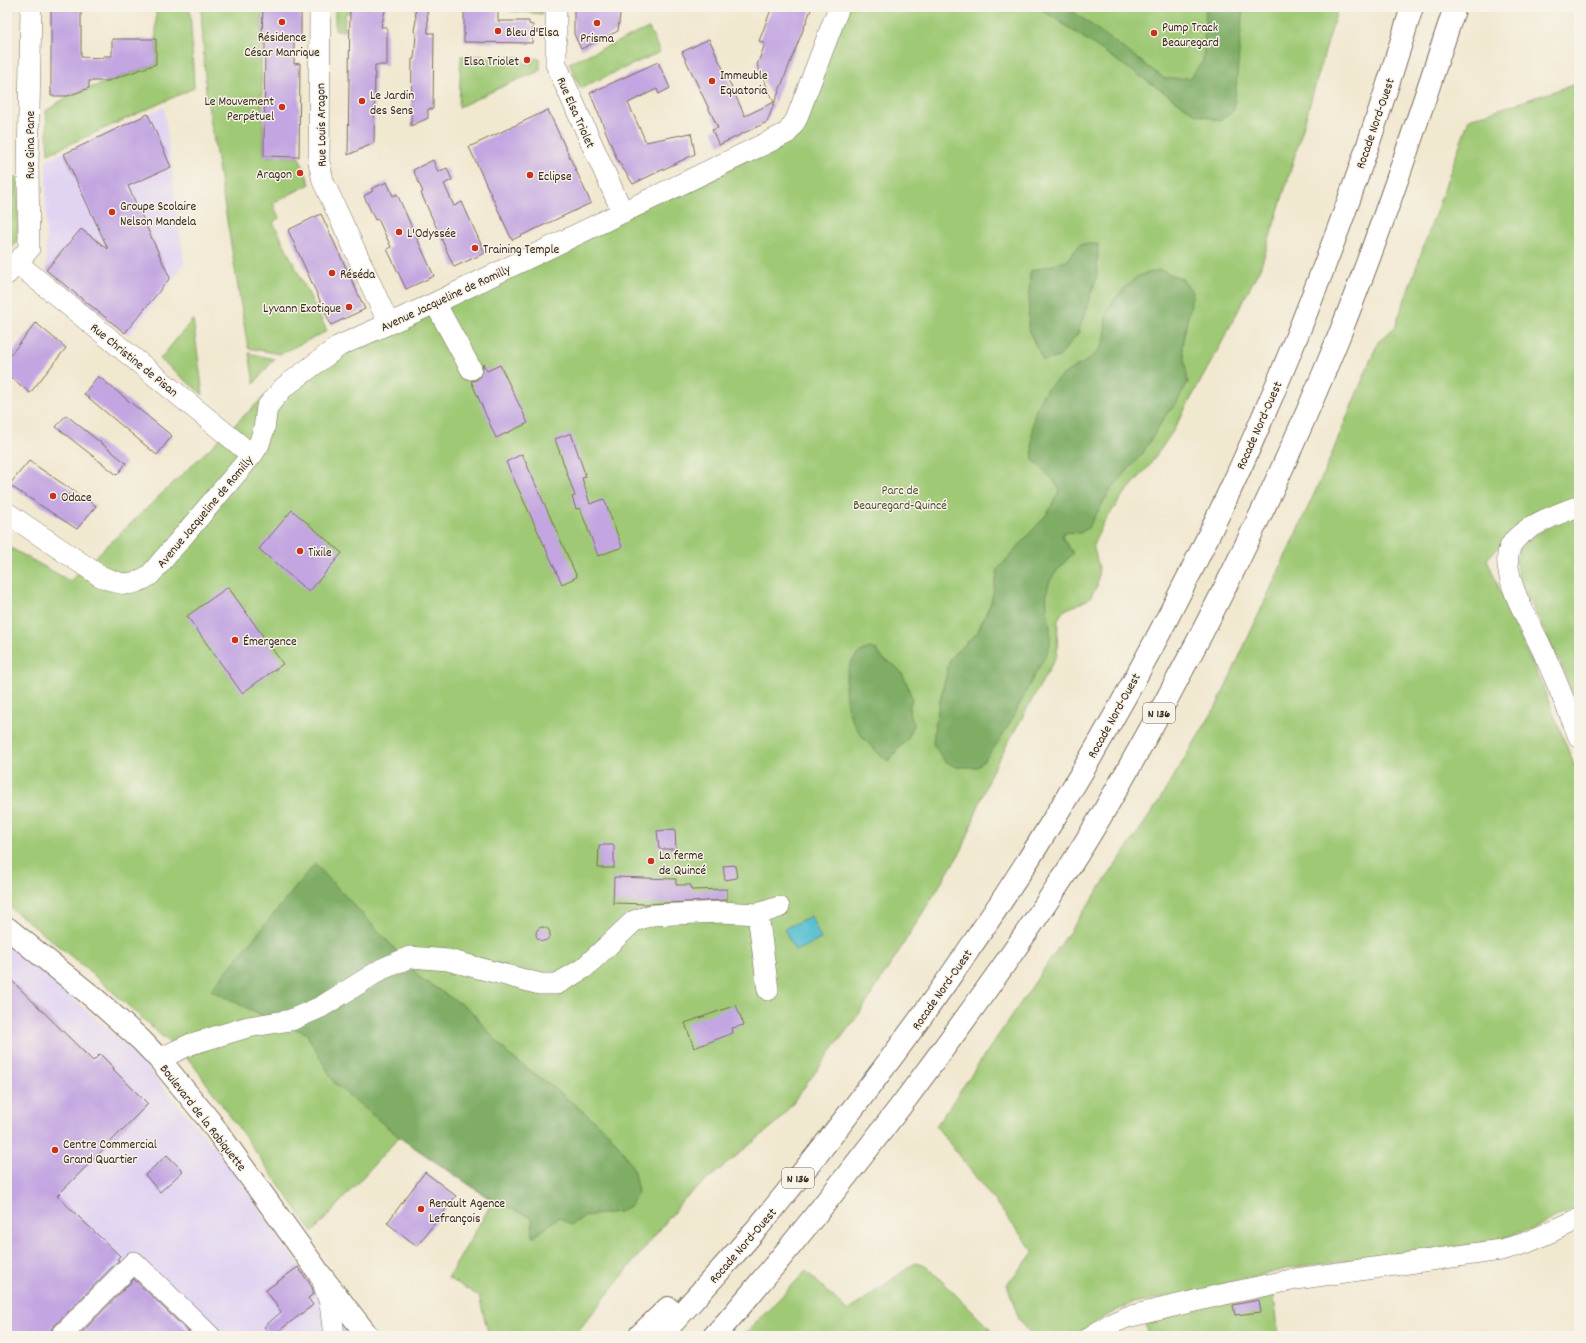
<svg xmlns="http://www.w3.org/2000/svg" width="1586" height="1343" font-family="Dekko,sans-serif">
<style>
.built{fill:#e1d4f3}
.green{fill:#9fc975;stroke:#6d7a4a}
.forest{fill:#7fad66;stroke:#5d6c42}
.water{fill:#55bfd2;stroke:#487478}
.building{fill:#c3a6e1}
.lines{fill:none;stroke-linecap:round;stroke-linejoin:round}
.minor-casing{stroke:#7b6c5c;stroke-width:22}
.major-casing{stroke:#7b6c5c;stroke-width:24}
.highway-casing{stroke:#7b6c5c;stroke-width:24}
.minor{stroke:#fff;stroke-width:21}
.major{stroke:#fff;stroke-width:22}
.highway{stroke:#fff;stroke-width:22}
.poi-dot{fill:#c8321e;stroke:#f7f3e8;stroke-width:1.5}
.labels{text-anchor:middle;stroke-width:3;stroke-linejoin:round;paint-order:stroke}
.shield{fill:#f7f3e8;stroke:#73665b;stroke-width:1}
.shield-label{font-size:12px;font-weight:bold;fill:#3b2a1e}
.poi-label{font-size:13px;fill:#3b2a1e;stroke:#f7f3e8;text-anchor:start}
.street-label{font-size:13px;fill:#3b2a1e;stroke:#f7f3e8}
.park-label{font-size:13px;fill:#545234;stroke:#f7f3e8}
</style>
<rect width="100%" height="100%" fill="#f7f3e8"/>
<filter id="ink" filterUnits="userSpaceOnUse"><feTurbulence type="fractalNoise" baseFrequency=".025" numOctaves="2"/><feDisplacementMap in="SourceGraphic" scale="8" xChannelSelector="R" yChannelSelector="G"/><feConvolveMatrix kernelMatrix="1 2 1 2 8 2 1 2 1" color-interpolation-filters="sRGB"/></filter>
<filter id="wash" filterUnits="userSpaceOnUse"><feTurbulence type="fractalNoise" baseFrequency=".012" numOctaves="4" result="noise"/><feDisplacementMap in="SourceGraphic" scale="16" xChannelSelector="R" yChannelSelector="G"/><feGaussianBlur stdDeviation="0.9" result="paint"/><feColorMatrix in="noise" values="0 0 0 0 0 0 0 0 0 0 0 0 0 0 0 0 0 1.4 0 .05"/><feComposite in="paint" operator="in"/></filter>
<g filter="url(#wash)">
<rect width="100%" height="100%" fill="#f1e8d0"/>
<path class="built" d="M164,107l20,157 -55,71 -83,-65v-110z
M7,944l26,19 100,88 96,114 71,101 53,70h-346z"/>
<path class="green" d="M156,7h34l4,81 -146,66 -2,-43 22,-15 88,-32z
M201,7h61l-1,51 3,98 35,1 11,27 -37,19 6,15 -6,4 54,109 -47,23 -32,-6 -42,-255z
M335,7h14v6l-4,1 -1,17 -9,-1z
M511,7h31v7l-32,-3z
M839,7h499l-50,172 -27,87 -40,78 -48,87 -24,35 -28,32 -18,26 -10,21 6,23 -2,18 -8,13 -26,12 -5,8 -1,36 -67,120 -27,73 -99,159 -85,114 -94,77 -111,138h-85l-10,-40 -31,-18 45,-77 -94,-64 -86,95 -121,-169 -105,-94 -80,-64v-359l63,35 199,-189 513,-258z
M649,28l11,24 -80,36 -11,-25z
M461,56l62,1v6l9,1v-6l8,1v12l-28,11 -53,25z
M1579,83v417l-64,29 -28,30 22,54 33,72 37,92v429l-34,18 -53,18 -198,25 -108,27 -54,9 -30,15 -28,18h-42l-13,-17 -12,-35 27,-32 -98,-126 218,-317 63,-104 109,-237 52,-126 17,-15 74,-208z
M12,175v3l6,-1v63l-11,14v-78z
M193,319l10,76 -43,-36z
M249,353l25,6 -20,25z
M1579,512v198l-19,-47 -41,-83c-2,-9 -4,-18 -1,-27 6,-17 45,-32 61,-41z
M915,1263l12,3 70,70h-254l63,-65 42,40z
M1273,1289l6,47h-131l-2,-19z"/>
<path class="forest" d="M1038,7h29l98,72 25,-1 13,-17 3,-54h37l-9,103 -14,11 -24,-7z
M1080,244h18l-1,32 -19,57 -19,24 -16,4 -15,-32 2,-58 37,-10z
M1159,270l22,8 12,14 -11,54 6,36 -12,22 -11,12 -22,37 -31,35 -24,40 -8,5 -16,-1 -2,5 11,16c-8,10 -22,21 -25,34 -5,19 5,38 2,57 -3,12 -10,20 -15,30 -17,32 -31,67 -57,93h-22l-11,-5 -12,-18 2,-21 15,-65 27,-25 14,-31 7,-33 49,-55 13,-24 -7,-10 -20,-20c-3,-41 -1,-66 37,-90 10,-6 21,-10 29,-20 10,-12 5,-19 7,-32 1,-13 21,-35 33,-42 6,-3 14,-4 20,-6z
M869,648l8,2c8,14 8,8 18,16 10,7 14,24 17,34 -4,10 -4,14 2,23l-6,15 -20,23c-11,-9 -23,-19 -31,-32 -13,-20 -18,-53 -1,-73 3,-4 9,-6 13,-8z
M315,864l71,75 33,38 51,33 39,45 48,35 52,43 13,17 11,18 5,24 -7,13 -12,7 -34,4 -14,9 -12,-8 -26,21 -1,-20 -38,-17 -95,-64 -64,-53 -29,-51 -35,-13 -60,-30z"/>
<path class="water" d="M811,916l10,23 -26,12 -11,-22z"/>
<g id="blocks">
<path class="building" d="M51,7h30v50l22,1v-2h9v-17h44v25l-48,17h-19v7l-21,8h-17z
M263,7h38v33h-7v24l6,-1 -1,94 -35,-1 1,-117h-3z
M350,7h36l-5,20h6v38h-12l-1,78 -26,12z
M415,7h12l1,26h6l-1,76h-5v9l-17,8 1,-67h2l2,-24 -2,-4 2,-11z
M464,7h34v14h31v3l4,1 -1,18 -68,-1z
M574,7h40l6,7 -2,17 -37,18 -7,-15z
M772,7h40l-45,115 -48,23 -7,-15 6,-2 -36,-76 27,-13 36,77 29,-14 -17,-37 8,-21 -6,-3z
M658,62l12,26 -11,6 -2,-5 -29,14 18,39 45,-9 4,21 -62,30 -16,-25 -27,-66z
M548,110l43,93 -79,37 -43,-93z
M148,114l23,53 -43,19 42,92 -45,55 -79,-63 35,-41 27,20 -44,-95z
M433,160l5,12 9,-4 5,12 -8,4 10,22 8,-4 23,51 -31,14 -33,-74 2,-1 -10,-22z
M387,182l6,14 4,-2 37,82 -28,13 -19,-40 4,-2 -13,-28 -3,1 -11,-24 9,-5 -2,-2z
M321,214l44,95 -34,16 -43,-95z
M36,323l30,25 -36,45 -23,-19v-15z
M483,364l4,7 13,-6 28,58 -32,15 -25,-57 5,-1 5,-4z
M98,376l74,60 -15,19 -73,-61z
M66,415l60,48 -9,12 -61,-48z
M571,433l15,44 -4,1 8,26 14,-5 18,48 -24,9 -18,-48 -4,1 -4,-12 3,-1 -20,-57z
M522,454l55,123 -15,7 -56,-122z
M29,461l67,45 -19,23 -68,-44z
M292,510l50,43 -33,39 -50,-43z
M228,587l55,77 -41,29 -55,-77z
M675,829l1,20h-17l-2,-18z
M599,845h15v23h-16z
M735,865l2,13 -12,2 -2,-14z
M614,877l62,2v6h15v5l36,-1v11l-80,4 -34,-1z
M536 934a7 7 0 1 1 14 0a7 7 0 1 1-14 0Z
M7,976l86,85 7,-7 14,14 -1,1 35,35 -91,92 63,60 -3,3 2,1 -67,68 -3,8h-42z
M736,1005l8,20 -12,3 1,5 -39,15 -9,-25z
M167,1155l16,16 -23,21 -15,-17z
M425,1172l31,24 -39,50 -30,-23z
M298,1267l14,20 2,7 -6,4 5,7 -41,31 -8,-9 17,-15 -15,-22z
M134,1279l59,57h-115z
M1259,1300l2,12 -26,3 -2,-10z"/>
</g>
</g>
<g filter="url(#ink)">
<use href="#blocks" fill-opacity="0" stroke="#7b6c5c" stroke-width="1"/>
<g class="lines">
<g class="minor-casing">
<path id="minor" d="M320,7l-1,155 4,19 66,143
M556,7v57l66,147
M17,263l235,192
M7,274l22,-25 -1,-84 3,-158
M435,303l36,66
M1579,506c-19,7 -58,21 -68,39 -4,8 -4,18 -2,27 5,26 21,51 32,75 14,30 26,60 38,90
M7,513l93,63c21,9 31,12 50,-1l102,-120 7,-11 5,-15 3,-22 16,-19 56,-42 96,-43 352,-170 9,-13 43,-113
M758,914l10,76
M159,1059l32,-15 57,-17 43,-7 30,-13 61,-38 28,-12 38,3 92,24h17l27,-16 50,-47 18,-6 69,-3 37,2 21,-7
M322,1279l8,24 4,33
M61,1336l73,-74 76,74
M1092,1336l19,-12 16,-7 89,-21 80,-17 205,-29 25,-7 53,-24"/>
</g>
<g class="major-casing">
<path id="major" d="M7,928l87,70 47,42 18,19 50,61 110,153 49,63"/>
</g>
<g class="highway-casing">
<path id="highway" d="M639,1336l29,-28
M661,1336c39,-44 80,-87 117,-133 93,-114 181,-233 259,-357 115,-183 212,-381 288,-582 33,-85 61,-171 87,-257
M714,1336c21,-22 40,-47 60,-70 44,-53 87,-108 129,-163 71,-95 141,-190 201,-292 88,-151 167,-308 233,-470 44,-109 81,-222 118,-334"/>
</g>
<use href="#minor" class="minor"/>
<use href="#major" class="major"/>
<use href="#highway" class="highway"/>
</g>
</g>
<g class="poi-dot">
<circle cx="282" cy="22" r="4"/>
<circle cx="597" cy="23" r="4"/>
<circle cx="498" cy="31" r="4"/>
<circle cx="1154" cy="33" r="4"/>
<circle cx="527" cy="60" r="4"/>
<circle cx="712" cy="81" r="4"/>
<circle cx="362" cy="101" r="4"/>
<circle cx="282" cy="107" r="4"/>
<circle cx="300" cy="173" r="4"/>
<circle cx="530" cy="175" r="4"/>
<circle cx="112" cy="212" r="4"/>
<circle cx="399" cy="232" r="4"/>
<circle cx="475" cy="248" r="4"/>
<circle cx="332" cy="273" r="4"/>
<circle cx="349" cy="307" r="4"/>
<circle cx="53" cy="496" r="4"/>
<circle cx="300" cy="551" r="4"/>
<circle cx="235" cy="640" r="4"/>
<circle cx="651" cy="861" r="4"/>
<circle cx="55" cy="1150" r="4"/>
<circle cx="421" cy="1209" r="4"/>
</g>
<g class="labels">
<g class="shield">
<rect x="1143" y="703" width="32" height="20" rx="3"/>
<rect x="782" y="1168" width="32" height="20" rx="3"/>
</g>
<g class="shield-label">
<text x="1159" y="717">N 136</text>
<text x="798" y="1182">N 136</text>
</g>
<g class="poi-label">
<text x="1162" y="31">Pump Track<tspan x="1162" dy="15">Beauregard</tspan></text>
<text x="506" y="36">Bleu d'Elsa</text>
<text x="282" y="41" text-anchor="middle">Résidence<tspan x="282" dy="15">César Manrique</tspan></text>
<text x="597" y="42" text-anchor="middle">Prisma</text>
<text x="519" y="65" text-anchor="end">Elsa Triolet</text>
<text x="720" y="79">Immeuble<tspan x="720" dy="15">Equatoria</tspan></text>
<text x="370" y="99">Le Jardin<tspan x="370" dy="15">des Sens</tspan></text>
<text x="274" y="105" text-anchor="end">Le Mouvement<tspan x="274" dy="15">Perpétuel</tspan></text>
<text x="292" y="178" text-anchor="end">Aragon</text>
<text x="538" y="180">Eclipse</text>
<text x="120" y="210">Groupe Scolaire<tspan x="120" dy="15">Nelson Mandela</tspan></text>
<text x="407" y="237">L'Odyssée</text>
<text x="483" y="253">Training Temple</text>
<text x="340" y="278">Réséda</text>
<text x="341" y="312" text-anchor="end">Lyvann Exotique</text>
<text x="61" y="501">Odace</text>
<text x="308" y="556">Tixile</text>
<text x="243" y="645">Émergence</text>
<text x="659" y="859">La ferme<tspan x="659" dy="15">de Quincé</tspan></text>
<text x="63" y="1148">Centre Commercial<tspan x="63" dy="15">Grand Quartier</tspan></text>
<text x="429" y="1207">Renault Agence<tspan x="429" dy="15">Lefrançois</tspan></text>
</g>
<g class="street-label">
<text transform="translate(577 112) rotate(66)" y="5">Rue Elsa Triolet</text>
<text transform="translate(1374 123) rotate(-71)" y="5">Rocade Nord-Ouest</text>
<text transform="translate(320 125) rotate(-91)" y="5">Rue Louis Aragon</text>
<text transform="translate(29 145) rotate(-90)" y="5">Rue Gina Pane</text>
<text transform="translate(445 297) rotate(-25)" y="5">Avenue Jacqueline de Romilly</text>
<text transform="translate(135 359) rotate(39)" y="5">Rue Christine de Pisan</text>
<text transform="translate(1258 425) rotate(-66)" y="5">Rocade Nord-Ouest</text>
<text transform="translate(204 511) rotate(-50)" y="5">Avenue Jacqueline de Romilly</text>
<text transform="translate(1113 715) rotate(-61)" y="5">Rocade Nord-Ouest</text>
<text transform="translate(941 989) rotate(-55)" y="5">Rocade Nord-Ouest</text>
<text transform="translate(204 1117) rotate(52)" y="5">Boulevard de la Robiquette</text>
<text transform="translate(742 1245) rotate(-49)" y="5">Rocade Nord-Ouest</text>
</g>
<g class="park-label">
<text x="900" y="494">Parc de<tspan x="900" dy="15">Beauregard-Quincé</tspan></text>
</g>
</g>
<rect width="1586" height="1343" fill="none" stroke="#f7f3e8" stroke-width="24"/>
</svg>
